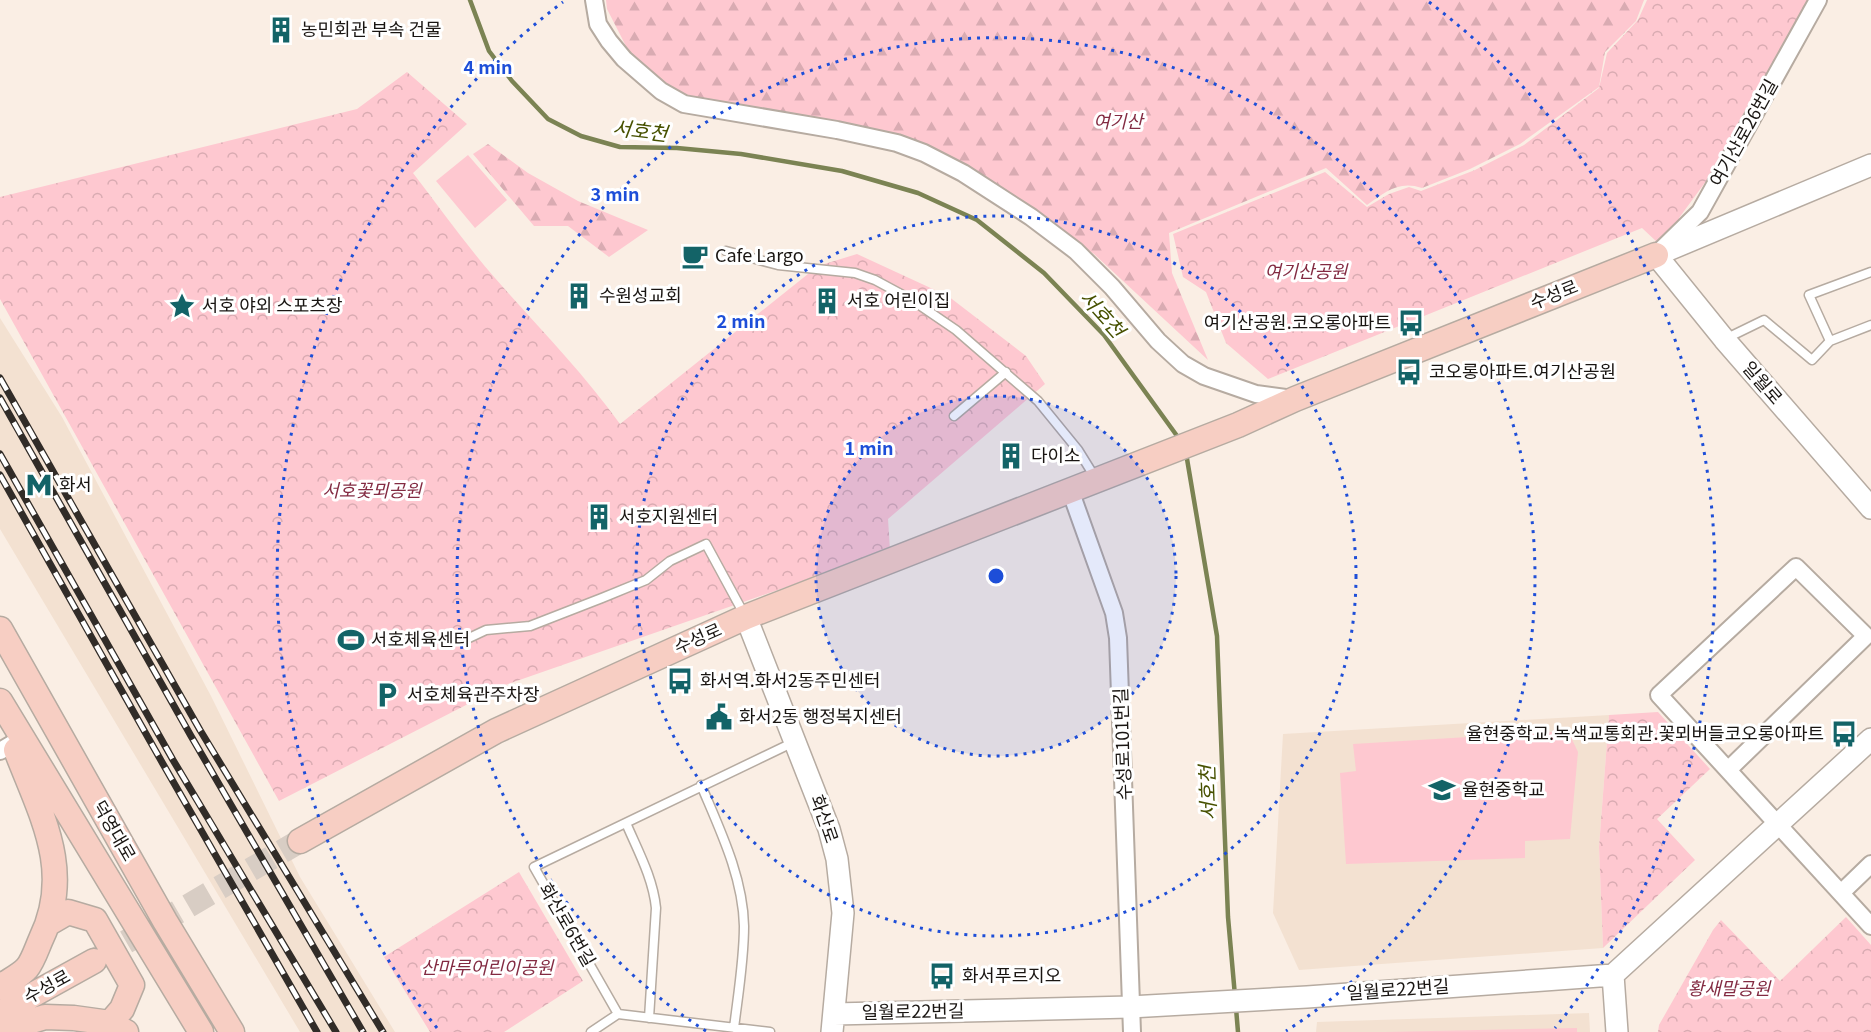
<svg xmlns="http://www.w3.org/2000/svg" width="1871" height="1032" font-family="Georgia,'Noto Sans KR',serif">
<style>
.built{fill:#f3e1d1}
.grass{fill:#fec8d0}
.forest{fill:url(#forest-firs)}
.park{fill:url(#park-crowns)}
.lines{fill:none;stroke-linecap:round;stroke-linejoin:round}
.stream{stroke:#7b8353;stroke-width:4.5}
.secondary-tunnel{stroke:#d8cdc4;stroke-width:24;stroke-dasharray:24 12;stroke-linecap:butt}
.service-casing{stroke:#b6aba1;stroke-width:11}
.minor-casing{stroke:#b6aba1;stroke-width:20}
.tertiary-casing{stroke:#b6aba1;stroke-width:24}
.secondary-casing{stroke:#b6aba1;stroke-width:27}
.service{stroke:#fff;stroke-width:8}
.minor{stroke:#fff;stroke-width:16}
.tertiary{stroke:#fff;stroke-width:21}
.secondary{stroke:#f7cec3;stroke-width:24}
.rail-casing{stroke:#312c28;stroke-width:7}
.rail{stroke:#fff;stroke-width:4.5;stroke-dasharray:14;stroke-linecap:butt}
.ring{fill:none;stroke:#1d4ed8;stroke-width:3;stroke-dasharray:3 6}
.labels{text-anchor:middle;stroke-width:6;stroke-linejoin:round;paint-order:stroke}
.poi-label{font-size:18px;fill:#191512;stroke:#fff;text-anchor:start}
.park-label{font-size:18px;font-style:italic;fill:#832b42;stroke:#fff}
.street-label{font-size:18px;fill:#191512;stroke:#fff}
.water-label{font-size:20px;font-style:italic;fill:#475100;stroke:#fff}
.centre{fill:#1d4ed8;stroke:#fff;stroke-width:3}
.ring-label{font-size:18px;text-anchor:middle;font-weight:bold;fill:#1d4ed8;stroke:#fff;stroke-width:6;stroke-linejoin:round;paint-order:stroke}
</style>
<defs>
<pattern id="forest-firs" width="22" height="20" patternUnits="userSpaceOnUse" patternTransform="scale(1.5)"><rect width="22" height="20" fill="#fec8d0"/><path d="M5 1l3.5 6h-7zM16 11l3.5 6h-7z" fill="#d9abb2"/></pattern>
<pattern id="park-crowns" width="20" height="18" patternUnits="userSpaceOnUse" patternTransform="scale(1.5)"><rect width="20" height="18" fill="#fec8d0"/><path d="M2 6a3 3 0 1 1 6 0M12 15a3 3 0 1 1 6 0" fill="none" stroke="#d9abb2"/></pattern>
</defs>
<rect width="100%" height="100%" fill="#faeee4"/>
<path class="built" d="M0,318l62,99 149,279 89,181 95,155h-95l-300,-503z
M1609,715l-10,132 4,101 -304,22 -26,-57 10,-179z
M1589,1013l1,19h-274l1,-10z"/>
<path class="grass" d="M468,155l39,45 -32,28 -39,-47z
M1568,731l10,21 -8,87 -45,2v17l-179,6 -6,-91 16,-2 -3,-27z
M1577,1028v4h-192z"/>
<path class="forest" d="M606,0h1038l-8,21 -31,31 -6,35 -79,57 -50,25 -48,19c-23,-8 -37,4 -55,17l-41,-37 -157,65 3,40 36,87 -114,-106 -151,-100 -235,-52 -33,-9 -45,-39 -23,-45z
M488,144l40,29 50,28 70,29 -39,27 -41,-31h-34l-61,-72z"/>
<path class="park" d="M1647,0h167l-91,158 -44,60v5l-21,20 -16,-15 -374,151 -42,-36 -20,-51 -23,-15 -10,-43 152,-62 42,35 22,-13 20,-7 12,4 54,-21 49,-25 75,-57 8,-35 31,-33z
M407,72l60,52 -54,49c27,35 53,72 82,105 42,48 88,94 125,146l198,-158 39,-12 91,42 78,60 19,28 -157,135 2,32 -385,134 -226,116 -279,-502v-102l357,-88z
M1658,712l52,57 -53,50 38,41 -92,88 -4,-101 10,-132z
M519,872l64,109 -79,51h-74l-46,-75z
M1846,917l25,28v87h-213l1,-7 54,-95 8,-10 59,61z"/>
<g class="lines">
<path class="stream" d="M470,0l19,51 23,30 36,38 33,17 39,11 57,1 64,6 101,17 76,22 59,27 67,53 60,62 76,105
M1186,453l31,183 11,281 7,79
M1236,1008l2,24"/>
<path class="secondary-tunnel" d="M95,960l205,-119"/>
<g class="service-casing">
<path id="service" d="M726,251l52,14 77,8 20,7 37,20 44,30 82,71 40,49 18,29
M1871,272l-62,23 21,46 41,-16
M1725,339l39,-19 48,40 18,-19
M954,416l52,-44
M469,638l17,-8 44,-4 72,-28 44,-18 24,-19 36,-17 38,70
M701,785c19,45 42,92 43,141 0,34 -6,69 -10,102
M626,823c12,28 27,55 30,85l-7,110
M591,1032l27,-18
M770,1032l-152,-18 -84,-147 260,-125"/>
</g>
<g class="minor-casing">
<path id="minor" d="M594,0l4,24 11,17 15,18 37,32 23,13 153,26 60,13 27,10 39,20 68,44 45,34 36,36 46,54 25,23 21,12 52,18 37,5
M1661,250l39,-38 118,-212
M1070,490l44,123 4,25 14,394
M0,751l22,-13
M1728,770l138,-134 -70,-69 -137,128 212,231
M1841,893l30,-29"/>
</g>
<g class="tertiary-casing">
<path id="tertiary" d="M1871,165l-215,90 68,84 147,169
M746,617l83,212 8,30 6,54 -11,119
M1613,975l4,57
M834,1014l296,-7 177,-10 306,-22 258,-236"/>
</g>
<g class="secondary-casing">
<path id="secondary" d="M0,629l165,292 67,111
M0,701l201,331
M300,841l196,-110 250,-114 492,-192 57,-26 361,-144
M49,923l19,-11 27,8 37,65 -10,24 -12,14
M0,987c8,-6 20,-11 27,-19 6,-7 10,-20 14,-29 33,-68 0,-124 -25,-189
M0,1013l94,-52
M5,1032l10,-6 30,-9 29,1 36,5 16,9"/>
</g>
<use href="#service" class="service"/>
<use href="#minor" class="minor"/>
<use href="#tertiary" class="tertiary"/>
<use href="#secondary" class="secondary"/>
<g class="rail-casing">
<path id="rail" d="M0,378l200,352 183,302
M0,398l191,338 172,296
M0,454l173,306 163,272
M0,475l163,289 154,268"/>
</g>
<use href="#rail" class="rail"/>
</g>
<circle cx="996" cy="576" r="180" fill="#1d4ed8" fill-opacity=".12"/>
<g class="ring">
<circle cx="996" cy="576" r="180"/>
<circle cx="996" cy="576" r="360"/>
<path d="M706 1031A539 539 0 1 1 1286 1031"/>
<path d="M437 1028A719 719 0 0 1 563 2M1429 2A719 719 0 0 1 1555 1028"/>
</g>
<defs>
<g id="building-bare" transform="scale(2.07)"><path d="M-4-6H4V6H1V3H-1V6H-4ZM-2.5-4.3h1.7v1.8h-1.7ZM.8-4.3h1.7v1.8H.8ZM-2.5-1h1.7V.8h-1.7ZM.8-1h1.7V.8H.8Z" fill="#136367" stroke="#fff" stroke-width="2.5" paint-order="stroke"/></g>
<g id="cafe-bare" transform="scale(2.07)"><path d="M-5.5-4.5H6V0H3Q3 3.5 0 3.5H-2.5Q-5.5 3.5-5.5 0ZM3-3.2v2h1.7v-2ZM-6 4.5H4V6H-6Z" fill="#136367" stroke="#fff" stroke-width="2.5" paint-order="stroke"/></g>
<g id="sight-bare" transform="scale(2.07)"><path d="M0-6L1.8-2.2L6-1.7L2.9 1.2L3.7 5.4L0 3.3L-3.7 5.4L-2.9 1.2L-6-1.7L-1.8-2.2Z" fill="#136367" stroke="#fff" stroke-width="2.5" paint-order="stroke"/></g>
<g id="bus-bare" transform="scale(2.07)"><path d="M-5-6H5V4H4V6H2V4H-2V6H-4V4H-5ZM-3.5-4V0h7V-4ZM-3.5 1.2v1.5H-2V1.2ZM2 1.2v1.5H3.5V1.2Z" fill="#136367" stroke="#fff" stroke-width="2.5" paint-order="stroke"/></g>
<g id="metro-bare" transform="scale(2.07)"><path d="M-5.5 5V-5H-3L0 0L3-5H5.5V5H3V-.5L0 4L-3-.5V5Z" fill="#136367" stroke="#fff" stroke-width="2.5" paint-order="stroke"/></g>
<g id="stadium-bare" transform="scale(2.07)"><path d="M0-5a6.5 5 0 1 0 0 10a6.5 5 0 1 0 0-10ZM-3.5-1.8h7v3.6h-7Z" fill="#136367" stroke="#fff" stroke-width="2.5" paint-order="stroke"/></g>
<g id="parking-bare" transform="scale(2.07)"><path d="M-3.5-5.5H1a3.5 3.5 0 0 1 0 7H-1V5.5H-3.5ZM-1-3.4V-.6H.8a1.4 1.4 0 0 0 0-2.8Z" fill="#136367" stroke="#fff" stroke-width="2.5" paint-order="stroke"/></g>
<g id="civic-bare" transform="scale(2.07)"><path d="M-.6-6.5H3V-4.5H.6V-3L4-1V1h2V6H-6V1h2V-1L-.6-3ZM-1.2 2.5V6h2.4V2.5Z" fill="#136367" stroke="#fff" stroke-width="2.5" paint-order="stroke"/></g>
<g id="school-bare" transform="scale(2.07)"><path d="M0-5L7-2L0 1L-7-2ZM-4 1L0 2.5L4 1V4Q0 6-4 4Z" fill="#136367" stroke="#fff" stroke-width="2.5" paint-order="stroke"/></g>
</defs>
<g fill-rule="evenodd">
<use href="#building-bare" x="281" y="30"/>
<use href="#cafe-bare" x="695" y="256"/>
<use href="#building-bare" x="579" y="296"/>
<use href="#building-bare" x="827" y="301"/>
<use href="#sight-bare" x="182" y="306"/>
<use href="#bus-bare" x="1411" y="323"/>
<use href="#bus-bare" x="1409" y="372"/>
<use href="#building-bare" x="1011" y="456"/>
<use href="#metro-bare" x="39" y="485"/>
<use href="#building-bare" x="599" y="517"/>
<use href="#stadium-bare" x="351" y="640"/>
<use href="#bus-bare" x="680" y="681"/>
<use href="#parking-bare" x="387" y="695"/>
<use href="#civic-bare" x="719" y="717"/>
<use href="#bus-bare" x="1844" y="734"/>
<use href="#school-bare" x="1442" y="790"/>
<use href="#bus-bare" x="942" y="976"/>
</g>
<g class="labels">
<g class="poi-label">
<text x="301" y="36">농민회관 부속 건물</text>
<text x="715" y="262">Cafe Largo</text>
<text x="599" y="302">수원성교회</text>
<text x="847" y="307">서호 어린이집</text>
<text x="202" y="312">서호 야외 스포츠장</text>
<text x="1391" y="329" text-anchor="end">여기산공원.코오롱아파트</text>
<text x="1429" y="378">코오롱아파트.여기산공원</text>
<text x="1031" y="462">다이소</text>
<text x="59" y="491">화서</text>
<text x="619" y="523">서호지원센터</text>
<text x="371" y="646">서호체육센터</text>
<text x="700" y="687">화서역.화서2동주민센터</text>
<text x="407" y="701">서호체육관주차장</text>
<text x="739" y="723">화서2동 행정복지센터</text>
<text x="1824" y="740" text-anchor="end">율현중학교.녹색교통회관.꽃뫼버들코오롱아파트</text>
<text x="1462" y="796">율현중학교</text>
<text x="962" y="982">화서푸르지오</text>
</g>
<g class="park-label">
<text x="1118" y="128">여기산</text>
<text x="1306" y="278">여기산공원</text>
<text x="372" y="497">서호꽃뫼공원</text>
<text x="487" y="974">산마루어린이공원</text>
<text x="1729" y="995">황새말공원</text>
</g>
<g class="street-label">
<text transform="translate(1744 133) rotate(-61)" y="6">여기산로26번길</text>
<text transform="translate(1554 295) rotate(-22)" y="6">수성로</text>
<text transform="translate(1762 383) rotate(49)" y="6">일월로</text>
<text transform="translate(698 639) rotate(-24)" y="6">수성로</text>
<text transform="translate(1123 744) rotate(-92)" y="6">수성로101번길</text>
<text transform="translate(824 819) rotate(71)" y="6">화산로</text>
<text transform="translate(114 831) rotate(60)" y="6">덕영대로</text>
<text transform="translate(567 925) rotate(60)" y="6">화산로6번길</text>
<text transform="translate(47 987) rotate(-29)" y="6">수성로</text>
<text transform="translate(1398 990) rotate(-4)" y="6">일월로22번길</text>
<text transform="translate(913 1012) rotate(-1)" y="6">일월로22번길</text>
</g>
<g class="water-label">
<text transform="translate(640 131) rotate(7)" y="7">서호천</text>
<text transform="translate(1102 314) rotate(48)" y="7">서호천</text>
<text transform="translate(1208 793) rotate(-92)" y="7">서호천</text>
</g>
</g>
<circle cx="996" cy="576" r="9" class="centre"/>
<g class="ring-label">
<text x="488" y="74">4 min</text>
<text x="615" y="201">3 min</text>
<text x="741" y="328">2 min</text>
<text x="869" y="455">1 min</text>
</g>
</svg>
